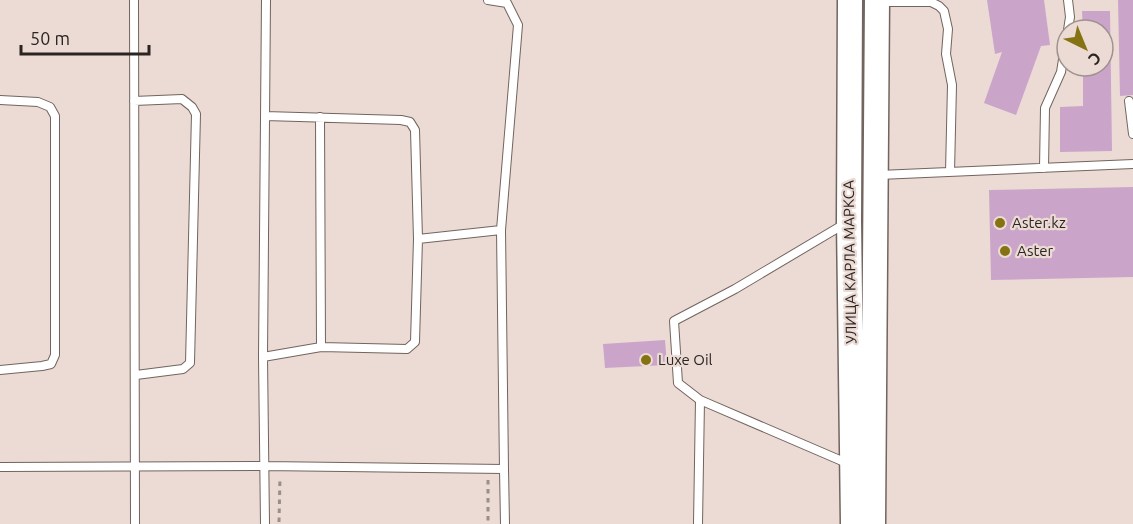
<svg xmlns="http://www.w3.org/2000/svg" width="1133" height="524" font-family="Ubuntu,sans-serif">
<style>
.building{fill:#cba4ca}
.lines{fill:none;stroke-linecap:round;stroke-linejoin:round}
.service-casing{stroke:#72645e;stroke-width:10}
.primary-casing{stroke:#72645e;stroke-width:27}
.path{stroke:#9a8e89;stroke-width:3;stroke-dasharray:4.5 4.5;stroke-linecap:butt}
.service{stroke:#fff;stroke-width:8}
.primary{stroke:#fff;stroke-width:24}
.poi-dot{fill:#857213;stroke:#ebdbd4;stroke-width:2}
.labels{text-anchor:middle;stroke-width:4.5;stroke-linejoin:round;paint-order:stroke}
.poi-label{font-size:15px;fill:#2b2522;stroke:#ebdbd4;text-anchor:start}
.street-label{font-size:15px;fill:#2b2522;stroke:#ebdbd4}
</style>
<rect width="100%" height="100%" fill="#ebdbd4"/>
<path class="building" d="M987,0h57l6,45 -9,1 -25,69 -32,-12 18,-51 -7,2z
M1118,0h15v95l-13,1z
M1082,11h28l2,140 -52,1v-45l23,-1v-40h20v-36h-20z
M1133,187v90l-142,3 -2,-90z
M665,340l2,25 -62,3 -2,-24z"/>
<g class="lines">
<g class="service-casing">
<path id="service" d="M134,0l1,524
M881,2h50l8,4 5,5 4,18 -2,25 6,31 -2,87
M1068,30l2,-13 -2,-17
M0,100l38,2 12,5 5,9v239l-4,9 -9,2 -42,4
M134,101l48,-2 10,8 4,7 -6,249 -7,6 -47,6
M1129,101l4,33
M265,116l136,4 9,2 5,8 3,109
M320,117l1,230
M1044,168l1,-60 16,-36 6,-38
M879,175l254,-11
M846,223l-111,66 -61,32 4,62 22,17 149,64
M263,357l58,-10 86,2 8,-7 3,-103 83,-9
M0,467l264,-1 240,3 -3,-239 17,-205 -11,-22 -19,-3
M504,469l1,55
M265,524l-2,-167 3,-357
M698,524l2,-124"/>
</g>
<g class="primary-casing">
<path id="primary" d="M850,0l-1,221 4,303
M873,524l4,-524"/>
</g>
<path class="path" d="M488,480v44
M279,522l1,-45"/>
<use href="#service" class="service"/>
<use href="#primary" class="primary"/>
</g>
<g class="poi-dot">
<circle cx="1000" cy="223" r="6"/>
<circle cx="1005" cy="251" r="6"/>
<circle cx="646" cy="360" r="6"/>
</g>
<g class="labels">
<g class="poi-label">
<text x="1012" y="228">Aster.kz</text>
<text x="1017" y="256">Aster</text>
<text x="658" y="365">Luxe Oil</text>
</g>
<g class="street-label">
<text transform="translate(850 262) rotate(-91)" y="5">УЛИЦА КАРЛА МАРКСА</text>
</g>
</g>
<g transform="translate(1085 48) rotate(137)"><circle r="28" fill="#ebdbd4" stroke="#9e928d" stroke-width="1.5"/>
<path d="M0-4.5L10 22L0 15L-10 22Z" fill="#857213"/>
<text y="-9" font-size="16" font-weight="bold" text-anchor="middle" fill="#2b2522">С</text>
</g>
<path d="M21 45v9h128v-9" fill="none" stroke="#2b2522" stroke-width="3"/>
<text x="30" y="45" font-size="18" fill="#2b2522" stroke="#ebdbd4" stroke-width="4.5" paint-order="stroke">50 m</text>
</svg>
